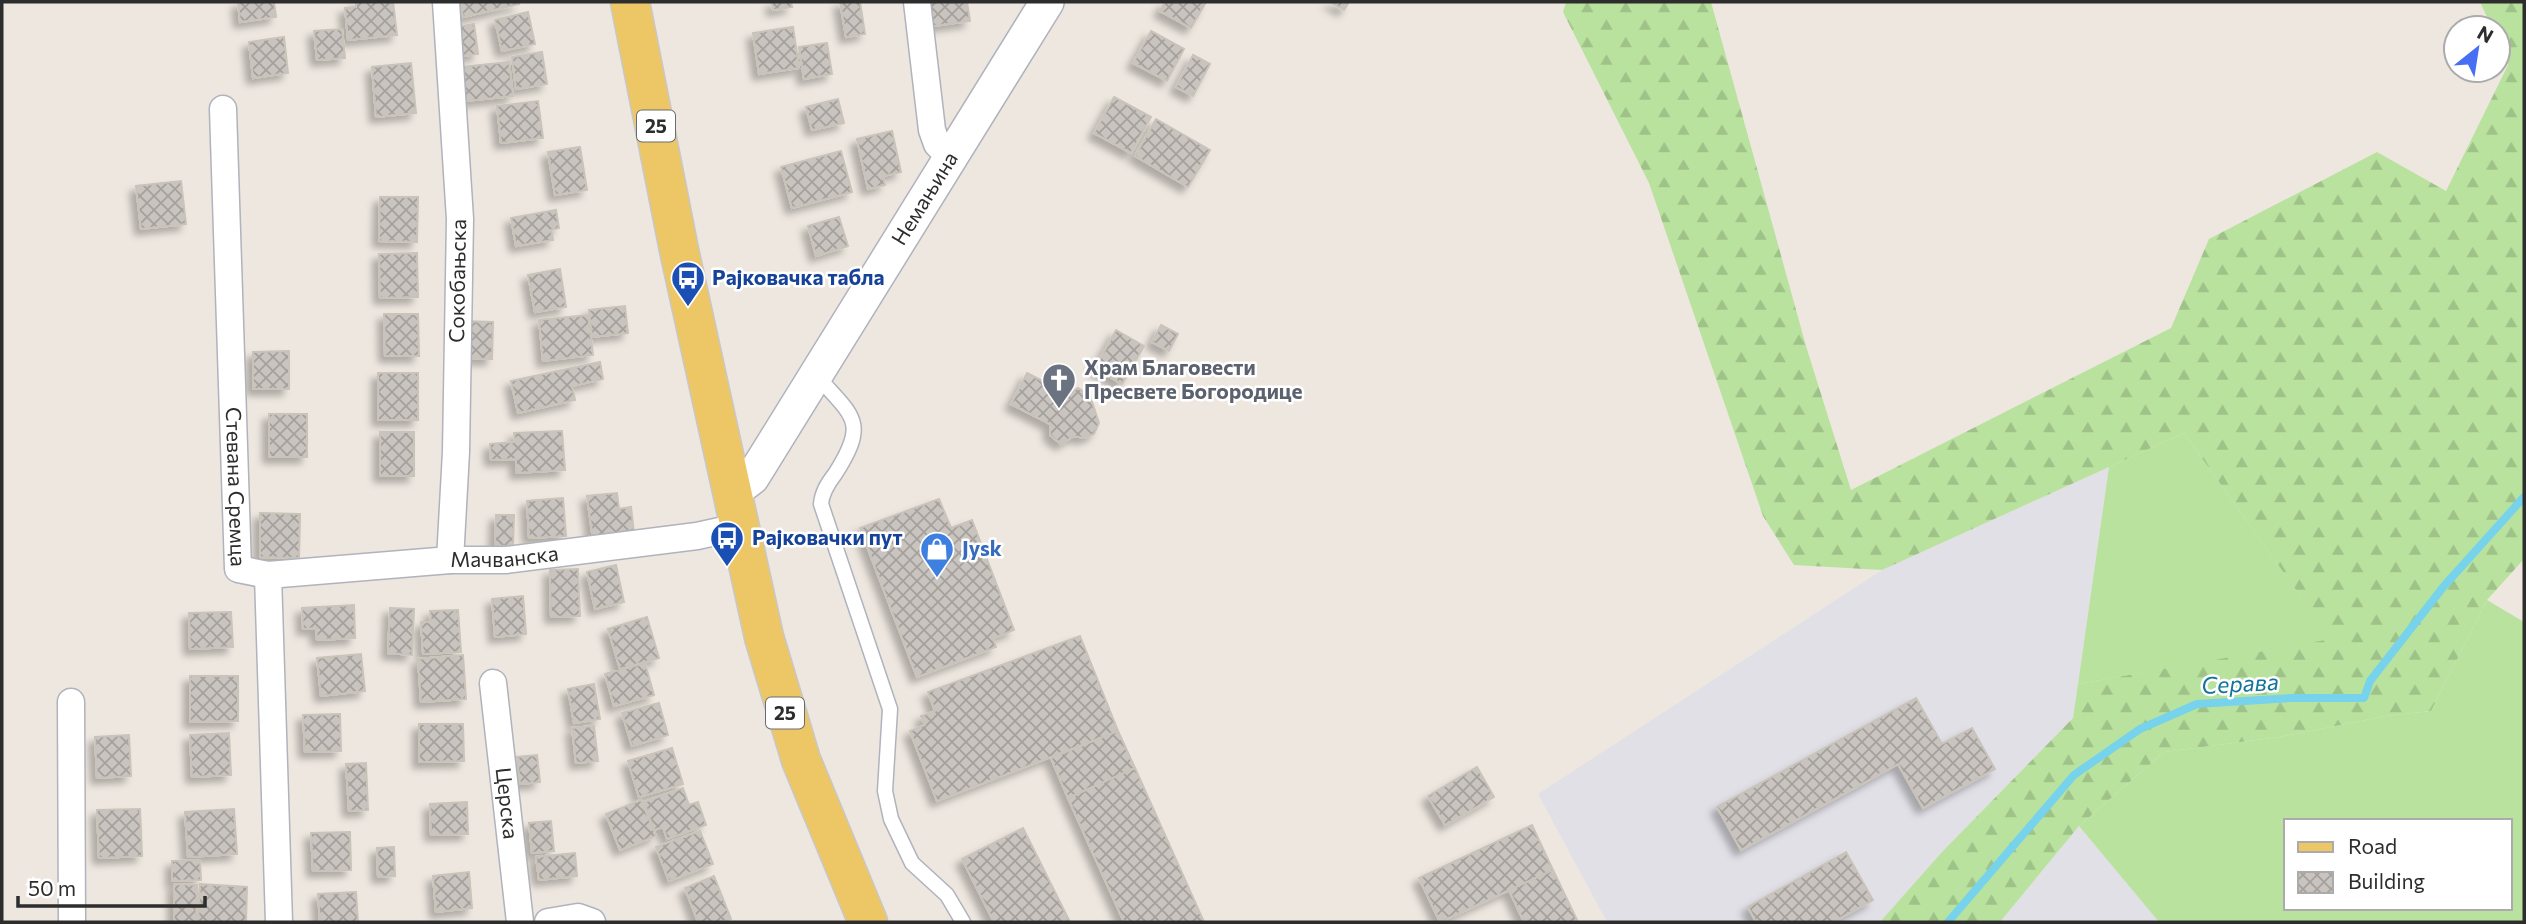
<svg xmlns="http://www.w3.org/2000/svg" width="2526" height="924" font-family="Commissioner,sans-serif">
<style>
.industrial{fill:#e1e0e7}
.grass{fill:#b9e29f;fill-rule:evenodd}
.forest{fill:url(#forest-firs)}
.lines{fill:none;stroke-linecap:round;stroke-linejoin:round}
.stream{stroke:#77d2eb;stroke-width:8}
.building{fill:url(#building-cross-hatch);stroke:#c9c3b9;stroke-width:2;filter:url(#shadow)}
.service-casing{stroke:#b0b3bc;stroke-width:17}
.minor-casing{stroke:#b0b3bc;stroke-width:29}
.tertiary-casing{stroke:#b0b3bc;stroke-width:36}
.primary-casing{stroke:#c8c8c8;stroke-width:41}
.service{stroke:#fff;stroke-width:14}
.minor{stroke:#fff;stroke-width:26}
.tertiary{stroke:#fff;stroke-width:33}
.primary{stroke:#edc766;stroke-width:38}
.labels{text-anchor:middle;stroke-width:5;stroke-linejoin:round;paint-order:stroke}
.shield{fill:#fff;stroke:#6c6c6c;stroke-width:2}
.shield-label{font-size:19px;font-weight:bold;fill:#2d2d2d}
.street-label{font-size:21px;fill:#2d2d2d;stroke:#fff}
.transit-label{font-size:21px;font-weight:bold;fill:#164399;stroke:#fff;text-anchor:start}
.worship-label{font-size:21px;font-weight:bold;fill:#5b616d;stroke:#fff;text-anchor:start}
.shop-label{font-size:21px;font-weight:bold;fill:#366cbe;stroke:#fff;text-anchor:start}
.water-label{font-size:23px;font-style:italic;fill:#12739b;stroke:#fff}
</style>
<defs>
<pattern id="forest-firs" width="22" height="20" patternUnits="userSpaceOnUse" patternTransform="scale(1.75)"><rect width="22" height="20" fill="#b9e29f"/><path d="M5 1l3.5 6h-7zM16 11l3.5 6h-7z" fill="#9fc289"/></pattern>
<pattern id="building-cross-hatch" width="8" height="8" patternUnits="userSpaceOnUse" patternTransform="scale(1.75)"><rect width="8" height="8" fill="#c9c4bf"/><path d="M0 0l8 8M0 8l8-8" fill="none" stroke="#a4a09c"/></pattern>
<filter id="shadow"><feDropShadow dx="-6" dy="6" stdDeviation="3.5" flood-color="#0004"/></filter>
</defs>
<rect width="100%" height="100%" fill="#eee7e0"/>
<path class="industrial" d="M2109,467l-36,251 -131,134 -62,70h-273l-69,-128 344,-224z
M2079,826l80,96h-159z"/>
<path class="grass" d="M2184,433l148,207 -254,44 31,-217z
M2487,600l37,22v300h-365l-80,-96 85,-74 115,-15 107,-21 45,-5zM2286,821h224v87h-224z"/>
<path class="forest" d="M1566,2h145l95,344 45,144 320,-162 38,-89 168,-87 69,39 62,-126 -10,-23v-14h-6l-12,-26h44v557l-37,41 -56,111 -45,5 -107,21 -115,15 -85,74 -79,96h-120l62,-70 131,-134 5,-34 253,-45 -147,-206 -302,137 -88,-5 -31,-49 -114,-333 -86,-171z"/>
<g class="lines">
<path class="stream" d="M1948,922l126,-147 66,-46 57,-25 94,-6h73l6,-17 74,-95 80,-89"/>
</g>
<path class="building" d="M238,2h36l2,15 -36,5z
M356,2h37l4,33 -49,5 -3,-32 11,-1z
M460,2h58l1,2 -56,13z
M772,2h19l1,5 -19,3z
M840,2h20l5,32 -19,3z
M923,2h44l3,19 -44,6z
M1165,2h41l-15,26 -31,-17z
M1330,2h19l-5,8z
M528,12l7,32 -33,7 -7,-31z
M474,24l4,30 -22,3 -5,-29z
M793,27l6,41 -40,6 -6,-41z
M342,29l3,29 -28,2 -3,-29z
M1151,31l33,18 -17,32 -34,-18z
M284,37l4,36 -35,5 -4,-36z
M827,43l5,31 -28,5 -5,-32z
M542,52l5,32 -31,5 -4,-32z
M1193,55l17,9 -17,32 -17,-9z
M509,62l4,34 -47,5 -4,-34z
M411,63l5,50 -40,4 -4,-50z
M1114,97l37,20 -20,36 -37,-20z
M838,99l6,24 -32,7 -6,-23z
M538,101l5,37 -42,5 -4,-37z
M1156,119l54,31 -22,37 -53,-31z
M892,131l9,41 -18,4 2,9 -17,4 -11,-50z
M580,147l7,43 -32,5 -7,-43z
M841,151l11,41 -60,16 -11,-41z
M181,181l5,43 -45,5 -5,-43z
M380,197h38l-1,45 -38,-1z
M556,210l3,18 -8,2 2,10 -37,6 -5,-28z
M839,217l9,29 -32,10 -8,-30z
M417,253l1,44 -38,1 -1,-44z
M560,269l6,38 -31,5 -7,-37z
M625,306l3,27 -36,4 -3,-27z
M384,314h34l1,42h-34z
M588,315l5,40 -50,6 -4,-41z
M461,321l32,1 -1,37 -32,-1z
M1161,325l17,9 -9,17 -17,-9z
M1116,330l28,16 -22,38 -27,-16z
M289,351v38h-36v-37z
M600,362l3,17 -31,7 3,14 -57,13 -7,-32z
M378,373h40v47h-40z
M1027,373l41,21 10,-6 12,8 9,27 -5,11 -10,4 -10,-2 -13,8 -11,-9v-11l-39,-20z
M269,414h38v43h-38z
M562,431l3,39 -49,3v-14l-25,1 -1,-16 25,-2 -1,-9z
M380,432h34v44h-34z
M617,493l2,16 12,-2 3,27 -41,6 -6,-44z
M563,498l3,38 -37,2 -2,-37z
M939,499l12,29 21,-8 42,110 -21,8 3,9 -79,30 -57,-149z
M260,513l40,1 -1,44 -39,-1z
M496,515h18l-1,31h-18z
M616,565l8,37 -29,7 -8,-37z
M578,569l2,47 -29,1 -1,-47z
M523,596l3,38 -31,3 -3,-38z
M354,605l1,33 -38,2 -1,-12 -13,1 -1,-21z
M390,608l24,1 -2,46 -24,-2z
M458,610l3,42 -38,2 -2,-32h10l-1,-11z
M231,612l2,35 -43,2 -1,-36z
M647,617l12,41 -39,11 -12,-40z
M1080,636l38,95 -181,70 -27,-70 15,-6 -4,-9 14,-5 -7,-19z
M361,654l4,37 -44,5 -4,-38z
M463,655l3,44 -45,3 -3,-43z
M645,663l9,32 -40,11 -9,-32z
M190,676h48v45l-48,1z
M594,684l6,35 -26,4 -6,-34z
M1916,698l26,46 30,-16 23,41 -72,39 -25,-44 -157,86 -24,-43z
M659,703l9,32 -36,11 -10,-33z
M340,714l1,37 -36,1 -2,-37z
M419,724h44l1,37 -45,1z
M594,726l4,35 -22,2 -4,-35z
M1118,731l17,37 -67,30 -17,-40z
M229,733l2,42 -39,2 -2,-42z
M129,735l2,41 -34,2 -2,-41z
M672,748l11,36 -44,13 -11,-36z
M537,755l3,27 -20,2 -3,-27z
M366,763l2,47 -19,1 -3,-47z
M1477,767l17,30 -49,28 -17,-29z
M1135,768l69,154h-80l-56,-124z
M683,788l6,17 9,-3 8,23 -39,14 -4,-12 -9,3 -10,-28z
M641,800l15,36 -36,14 -14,-36z
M467,802l1,32 -37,1 -1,-31z
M140,809l2,47 -43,2 -2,-48z
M234,809l3,45 -49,3 -3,-45z
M551,821l3,30 -22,2 -3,-30z
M1532,825l21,45 -113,52 -21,-44z
M1023,828l47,94h-76l-32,-63z
M700,831l13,33 -44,17 -13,-34z
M350,832l1,38 -38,1 -2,-38z
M394,847l1,29 -17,1 -1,-29z
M1846,852l27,48 -40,22h-77l-8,-15z
M575,853l2,23 -38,4 -3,-23z
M200,860l1,20 -29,1v-20z
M1553,870l25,52h-54l-15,-32z
M469,872l3,36 -36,4 -3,-36z
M714,876l17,43 -9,3h-24l-13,-34z
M174,884l23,1 -1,37h-22z
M200,884l47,3 -1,35h-48z
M356,892l2,30h-38l-2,-28z"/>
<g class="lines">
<g class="service-casing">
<path id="service" d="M816,375c37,42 53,46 19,99 -7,9 -13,18 -14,30l69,205 -5,82 6,28 21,44 35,32 16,27"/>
</g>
<g class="minor-casing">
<g id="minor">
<path d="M446,2l14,217 -4,233 -6,108"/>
<path d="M917,2l15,128 5,14 12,12"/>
<path id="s1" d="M223,109l15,460 30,6 182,-15h56l191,-24 41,-9"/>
<path d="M268,575l11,347"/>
<path id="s2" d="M493,683l27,239"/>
<path d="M71,702l1,220"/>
<path d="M548,922l30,-5 14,5"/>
</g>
</g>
<g class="tertiary-casing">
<g id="tertiary">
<path id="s3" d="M731,494l21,-16 295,-476"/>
</g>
</g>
<g class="primary-casing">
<path id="primary" d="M630,2l49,248 85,387 37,123 67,162"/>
</g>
<use href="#service" class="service"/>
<use href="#minor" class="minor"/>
<use href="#tertiary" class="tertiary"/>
<use href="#primary" class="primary"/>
</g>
<defs>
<g id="bus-pin" transform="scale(1.75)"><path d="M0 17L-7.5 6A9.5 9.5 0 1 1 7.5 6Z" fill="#1a4fb4" stroke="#fff"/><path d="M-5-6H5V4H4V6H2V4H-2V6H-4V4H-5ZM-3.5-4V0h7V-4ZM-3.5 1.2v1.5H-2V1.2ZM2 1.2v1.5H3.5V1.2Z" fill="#fff"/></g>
<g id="church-pin" transform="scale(1.75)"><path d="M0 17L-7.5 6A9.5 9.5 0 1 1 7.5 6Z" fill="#6b7280" stroke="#fff"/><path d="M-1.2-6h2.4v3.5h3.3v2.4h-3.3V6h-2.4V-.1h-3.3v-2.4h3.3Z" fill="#fff"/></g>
<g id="shop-pin" transform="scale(1.75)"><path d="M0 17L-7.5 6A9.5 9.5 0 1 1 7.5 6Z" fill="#3f7fe0" stroke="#fff"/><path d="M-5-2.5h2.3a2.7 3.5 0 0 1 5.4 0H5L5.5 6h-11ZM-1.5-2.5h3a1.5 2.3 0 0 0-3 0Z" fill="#fff"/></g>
</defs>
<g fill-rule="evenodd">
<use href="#bus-pin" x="688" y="278"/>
<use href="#church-pin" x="1059" y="380"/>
<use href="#bus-pin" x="727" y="538"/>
<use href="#shop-pin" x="937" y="549"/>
</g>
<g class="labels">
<g class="shield">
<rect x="637" y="110.5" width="38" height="31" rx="5"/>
<rect x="766" y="697.5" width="38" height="31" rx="5"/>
</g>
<g class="shield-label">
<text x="656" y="133">25</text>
<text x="785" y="720">25</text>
</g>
<g class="street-label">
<text dy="7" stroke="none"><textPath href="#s3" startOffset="355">Немањина</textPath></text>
<text transform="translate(458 281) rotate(-89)" y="7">Сокобањска</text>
<text dy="7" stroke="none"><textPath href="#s1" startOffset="378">Стевана Сремца</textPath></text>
<text dy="7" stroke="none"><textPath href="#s1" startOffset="728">Мачванска</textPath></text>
<text dy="7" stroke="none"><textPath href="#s2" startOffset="121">Церска</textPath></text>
</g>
<g class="transit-label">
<text x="712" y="285">Рајковачка табла</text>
<text x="752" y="545">Рајковачки пут</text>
</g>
<g class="worship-label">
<text x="1084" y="375">Храм Благовести<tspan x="1084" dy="24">Пресвете Богородице</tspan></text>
</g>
<g class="shop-label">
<text x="962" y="556">Jysk</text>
</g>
<g class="water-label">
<text transform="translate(2240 684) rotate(-3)" y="8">Серава</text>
</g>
</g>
<rect width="2526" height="924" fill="none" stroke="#2d2d2d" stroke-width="7"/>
<rect x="2284" y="819" width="228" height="91" fill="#ffffff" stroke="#ababab" stroke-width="2"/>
<rect x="2298" y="842" width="35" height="10" fill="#edc766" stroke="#ababab" stroke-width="2"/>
<text x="2348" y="854" font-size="21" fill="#2d2d2d">Road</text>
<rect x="2298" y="872" width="35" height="21" fill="url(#building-cross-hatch)" stroke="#ababab" stroke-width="2"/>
<text x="2348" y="889" font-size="21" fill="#2d2d2d">Building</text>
<g transform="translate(2477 49) rotate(30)"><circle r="33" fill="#ffffff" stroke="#ababab" stroke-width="2"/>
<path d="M0-5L12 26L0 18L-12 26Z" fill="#466ff4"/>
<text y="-10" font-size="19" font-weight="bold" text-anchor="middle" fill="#2d2d2d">N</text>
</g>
<path d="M18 896v10h187v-10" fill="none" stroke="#2d2d2d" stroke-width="3.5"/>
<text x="28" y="896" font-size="21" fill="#2d2d2d" stroke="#ffffff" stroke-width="5" paint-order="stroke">50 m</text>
</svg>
